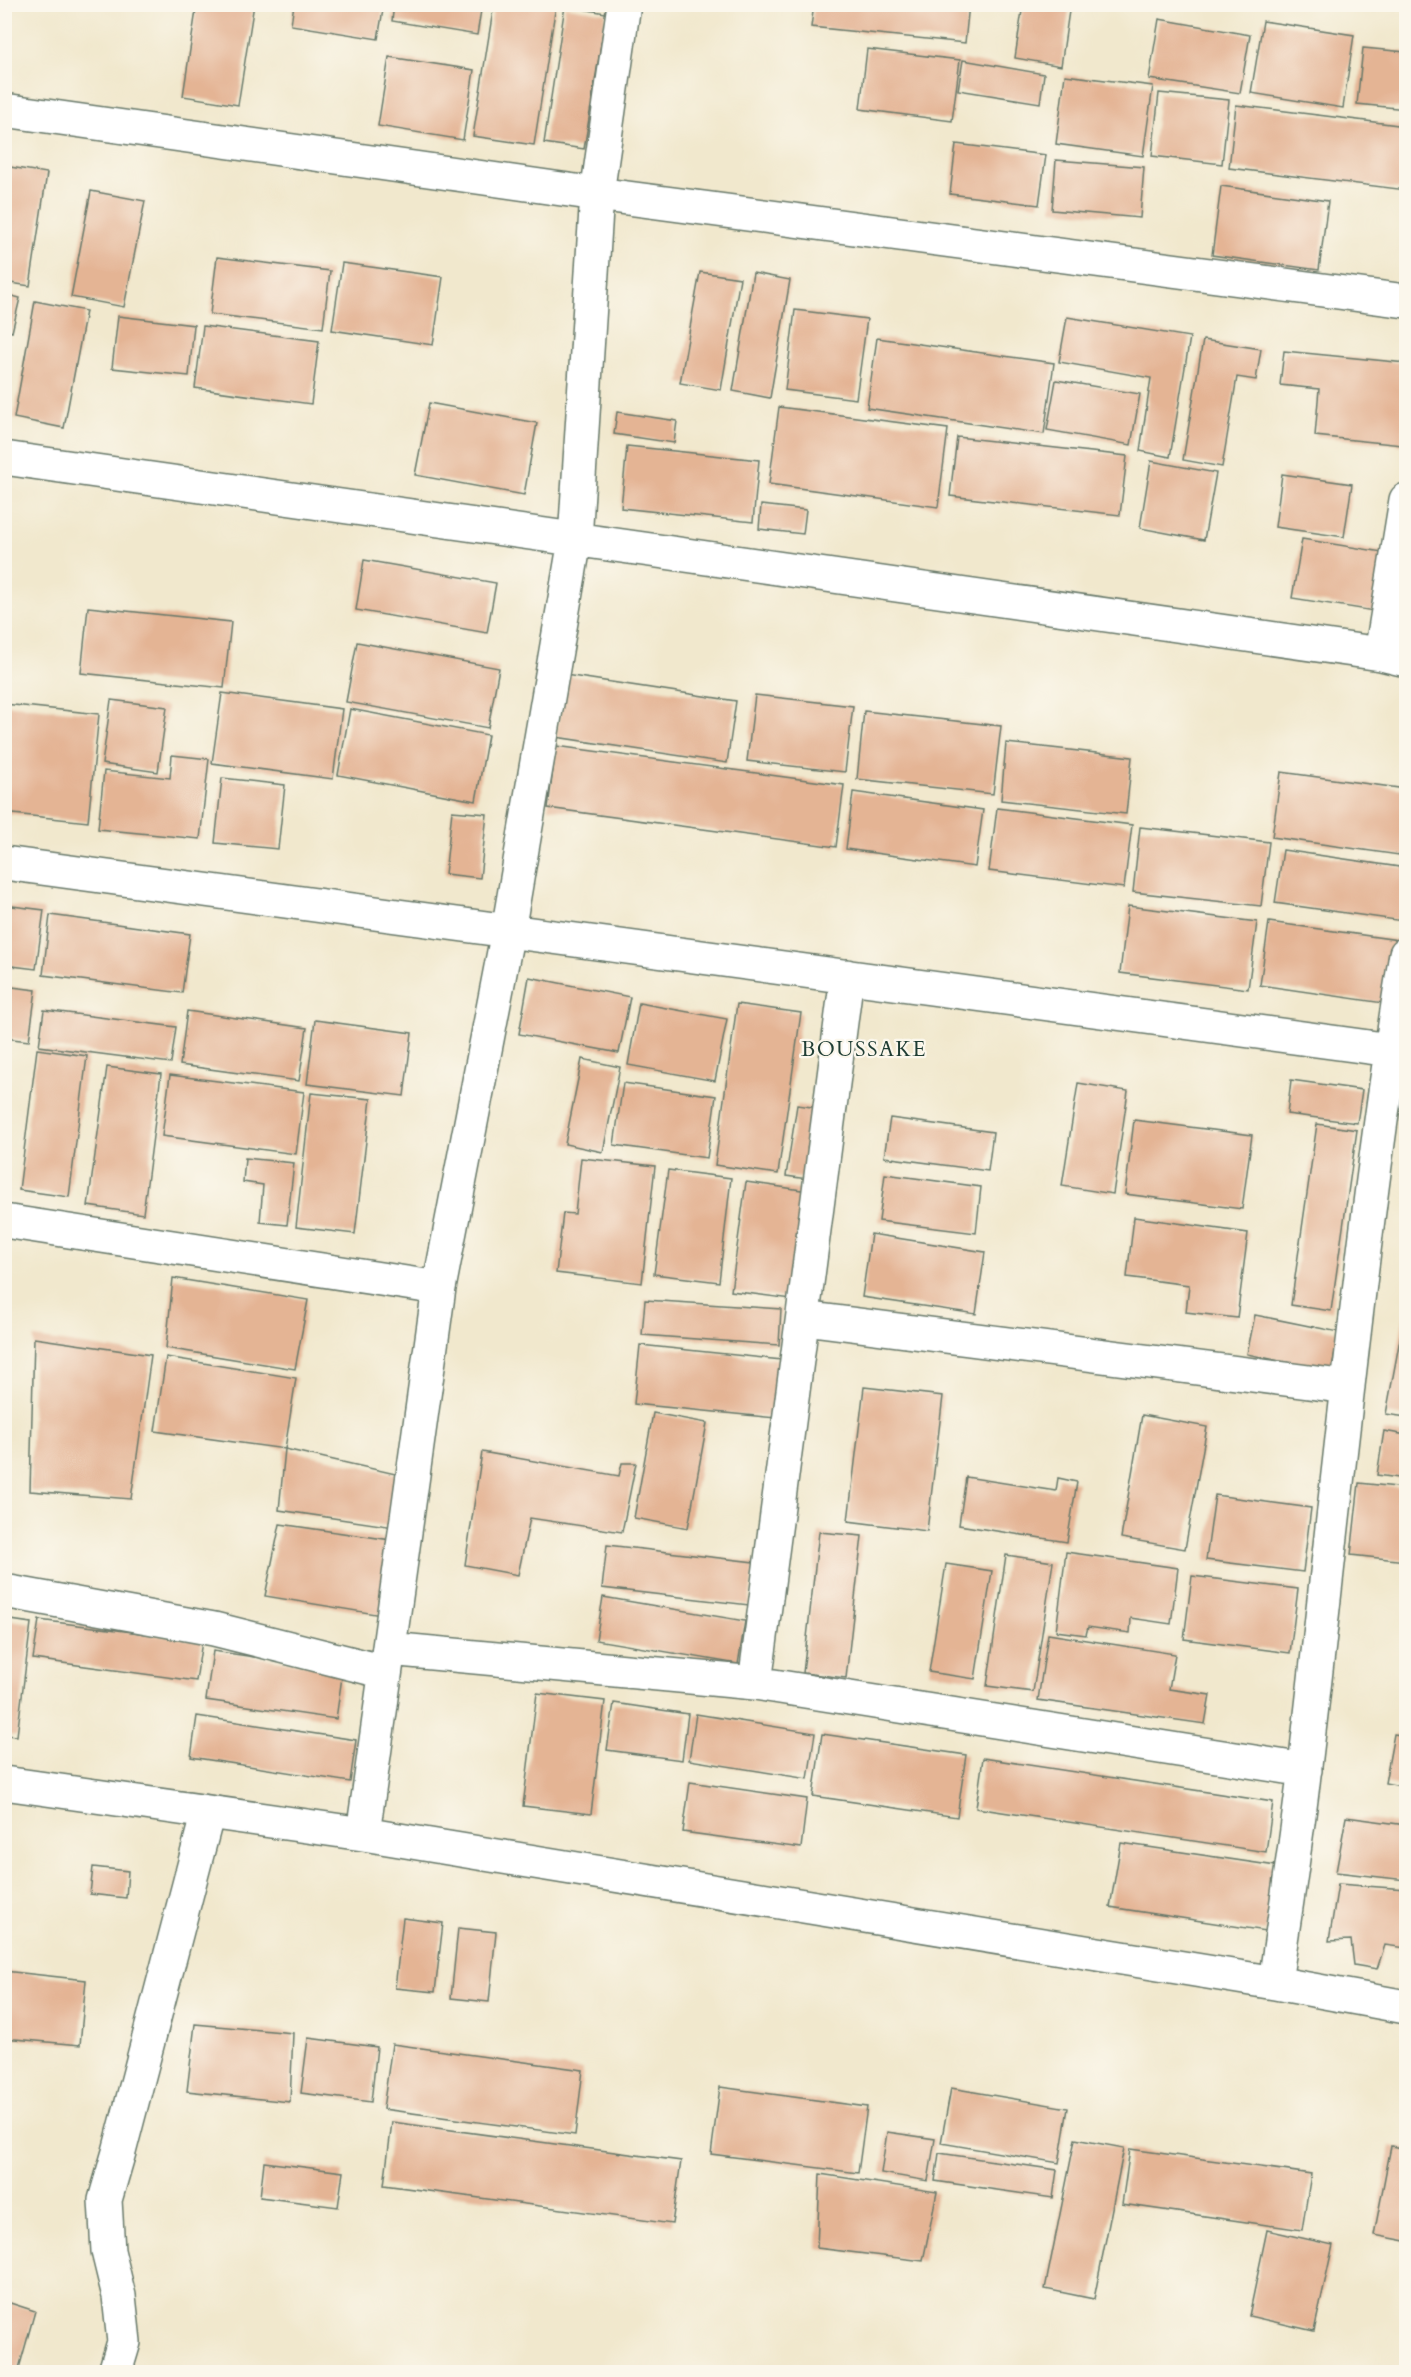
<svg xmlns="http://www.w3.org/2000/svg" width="1411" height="2377" font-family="Cardo,serif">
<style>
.building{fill:#e4b494}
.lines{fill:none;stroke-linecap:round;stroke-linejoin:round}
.minor-casing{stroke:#68796a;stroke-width:36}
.minor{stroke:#fff;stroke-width:33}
.labels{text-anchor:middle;stroke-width:4.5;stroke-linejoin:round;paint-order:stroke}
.neighbourhood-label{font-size:21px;letter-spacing:1.5px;fill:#1f3d34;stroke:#fbf7ec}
</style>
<rect width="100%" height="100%" fill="#fbf7ec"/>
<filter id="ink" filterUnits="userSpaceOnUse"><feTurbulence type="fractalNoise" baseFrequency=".0167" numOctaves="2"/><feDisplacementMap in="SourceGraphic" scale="12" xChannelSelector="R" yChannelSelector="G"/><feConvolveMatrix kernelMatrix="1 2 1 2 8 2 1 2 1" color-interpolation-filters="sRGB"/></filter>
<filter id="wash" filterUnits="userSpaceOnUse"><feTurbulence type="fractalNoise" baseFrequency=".008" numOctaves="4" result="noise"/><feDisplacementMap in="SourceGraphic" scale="24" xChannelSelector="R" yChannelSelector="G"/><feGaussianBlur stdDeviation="1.35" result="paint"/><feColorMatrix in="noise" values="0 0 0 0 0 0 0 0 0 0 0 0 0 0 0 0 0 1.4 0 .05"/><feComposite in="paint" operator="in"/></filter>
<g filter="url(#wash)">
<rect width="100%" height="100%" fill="#f1e8cd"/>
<g id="blocks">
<path class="building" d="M197,4h57l-16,101 -55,-9z
M294,4h90l-6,35 -87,-14z
M394,4h88l-5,31 -85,-14z
M494,4l62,1 -22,140 -61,-9z
M814,4h155l-4,39 -154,-16z
M1023,4h47l-9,62 -46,-8z
M565,6l41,7 -22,136 -40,-6z
M1159,19l91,16 -10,58 -91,-14z
M1263,21l91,14 -11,73 -92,-15z
M1363,48l43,4v57l-49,-5z
M867,49l93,11 -8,61 -92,-12z
M389,57l85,13 -11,70 -85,-14z
M963,60l81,14 -4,29 -82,-13z
M1065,75l88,11 -10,70 -87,-12z
M1159,93l70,7 -7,64 -70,-8z
M1236,105l170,21v64l-177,-22z
M956,144l90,11 -7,50 -89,-11z
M1056,160l88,7 -4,51 -88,-8z
M4,166l43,7 -17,113 -26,-4z
M1221,186l107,15 -9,69 -107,-15z
M91,191l54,10 -21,106 -53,-10z
M217,257l113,14 -7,57 -113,-14z
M342,263l101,14 -10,68 -101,-15z
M700,272l40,6 -19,112 -41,-7z
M753,273l37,7 -20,118 -37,-7z
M4,294l16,4 -8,34 -8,-2z
M35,301l51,10 -22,117 -50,-10z
M795,310l72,9 -11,80 -71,-9z
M118,316l76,9 -5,51 -77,-8z
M1067,317l123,20 -20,120 -30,-6 11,-73 -92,-16z
M203,326l116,15 -8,63 -116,-16z
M877,338l177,25 -10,71 -177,-26z
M1203,340l58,9 -5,31 -19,-3 -15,90 -39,-7z
M1284,351l122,12v36l-4,46 -87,-9 4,-47 -39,-4z
M1056,380l84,14 -9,51 -84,-15z
M429,403l108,20 -13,72 -109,-20z
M779,407l169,22 -10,78 -169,-23z
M617,412l60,9 -3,22 -60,-9z
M957,437l170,19 -7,59 -170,-19z
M627,446l132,14 -6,62 -132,-14z
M1151,461l65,12 -12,67 -64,-12z
M1282,474l70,10 -8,53 -69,-10z
M761,505l45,5 -3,24 -44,-5z
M1302,539l87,14 -9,59 -88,-14z
M364,560l132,23 -9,50 -131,-23z
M88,607l143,15 -7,66 -143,-15z
M357,642l142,26 -11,60 -142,-26z
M565,675l171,26 -9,62 -171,-26z
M222,693l120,16 -9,70 -121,-16z
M755,695l98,11 -8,66 -98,-11z
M111,700l56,7 -9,65 -56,-8z
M4,704l95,10 -11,108 -84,-9z
M350,709l138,26 -12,66 -138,-26z
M864,711l137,15 -8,68 -136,-15z
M1006,743l126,14 -6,57 -125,-14z
M556,746l288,39 -8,62 -288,-39z
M172,755l37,4 -9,80 -102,-10 6,-58 66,7z
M1281,772l125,17v67l-134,-19z
M222,778l63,7 -7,64 -63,-6z
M853,792l130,18 -8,57 -129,-18z
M997,808l135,17 -8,63 -135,-17z
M452,811l35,3 -7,64 -35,-4z
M1140,827l129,15 -8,64 -128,-14z
M1283,850l123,18v30l-3,23 -128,-18z
M4,905l40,5 -8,59 -32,-4z
M1128,906l129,16 -9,67 -128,-16z
M50,915l140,19 -8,59 -139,-18z
M1269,922l129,18 -8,64 -130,-19z
M529,977l101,20 -11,56 -100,-19z
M4,986l32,4 -7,51 -25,-3z
M639,1003l88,16 -12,62 -87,-16z
M737,1004l64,9 -23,161 -63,-9z
M44,1010l132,17 -5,36 -132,-17z
M187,1011l120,17 -8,53 -119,-16z
M315,1020l97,13 -8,63 -97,-12z
M37,1049l50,7 -18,141 -50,-7z
M582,1059l38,8 -17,85 -38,-8z
M107,1067l54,7 -18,140 -55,-8z
M170,1075l134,17 -8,62 -134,-18z
M1291,1080l71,10 -5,33 -70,-9z
M623,1083l93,13 -9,62 -93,-13z
M1078,1083l50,8 -15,103 -51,-8z
M311,1093l60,6 -16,135 -59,-7z
M797,1105l29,4 -11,71 -29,-4z
M890,1118l103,14 -5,39 -104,-14z
M1134,1120l118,15 -10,74 -117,-15z
M1317,1124l40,6 -26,181 -40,-6z
M245,1158l49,5 -7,62 -27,-3 3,-37 -20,-3z
M581,1158l74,8 -13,117 -86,-10 7,-60 12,1z
M668,1170l63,8 -12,104 -65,-8z
M885,1174l96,13 -5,46 -97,-12z
M746,1182l62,9 -16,108 -61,-8z
M1134,1217l114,16 -11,85 -51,-6 3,-27 -62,-8z
M871,1234l114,18 -9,62 -114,-17z
M173,1278l135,22 -13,69 -129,-21z
M645,1300l136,9 -2,36 -137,-10z
M1405,1312h1v105l-20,-3z
M1255,1315l84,17 -8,40 -84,-18z
M34,1338l117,17 -20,144 -101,-8z
M640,1345l142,15 -6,58 -142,-14z
M166,1357l130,21 -11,71 -130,-18z
M864,1387l79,9 -16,135 -79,-10z
M653,1413l54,10 -19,105 -54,-10z
M1142,1415l65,12 -22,122 -64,-11z
M1384,1431l22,4v44l-29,-4z
M285,1449l115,26 -6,52 -115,-17z
M482,1452l137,24 3,-13h14l-14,69 -92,-14 -12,57 -53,-10z
M966,1477l90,14 2,-13 19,4 -10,60 -108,-17z
M1359,1483l47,5v73l-55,-6z
M1215,1495l96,13 -8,64 -97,-12z
M280,1524l111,16 -10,75 -116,-19z
M819,1532l43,4 -16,142 -43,-5z
M607,1545l147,17 -5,43 -147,-17z
M1066,1552l112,16 -7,56 -40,-6 -1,15 -42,-6 -2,8 -30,-4z
M1006,1555l47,7 -20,130 -46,-6z
M946,1564l46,7 -17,108 -46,-7z
M1192,1576l106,13 -8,64 -106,-14z
M603,1597l142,24 -7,43 -142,-24z
M4,1619l27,4 -14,113 -13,-1z
M39,1620l163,21 -6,40 -163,-22z
M1048,1634l127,20 -6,35 41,6 -5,29 -167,-24z
M213,1651l130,19 -7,49 -130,-19z
M537,1693l68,8 -14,113 -68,-8z
M614,1703l74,11 -6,46 -75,-10z
M696,1714l119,19 -7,46 -119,-19z
M197,1716l159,24 -6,42 -159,-25z
M822,1734l144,21 -9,62 -144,-21z
M1394,1734l12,2v51l-21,-4z
M983,1758l290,44 -7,50 -290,-44z
M690,1782l117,17 -6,49 -118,-16z
M1346,1817l60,8v55l-70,-8z
M1121,1843l155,23 -10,65 -156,-24z
M93,1867l35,4 -2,27 -36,-4z
M1338,1884l68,5v59l-21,-3 -8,24 -23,-4 -3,-25 -22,1z
M403,1918l40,5 -8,69 -40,-4z
M458,1928l38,4 -7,70 -38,-4z
M4,1971l82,9 -6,65 -76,-7z
M195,2024l98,9 -3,69 -103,-11z
M308,2038l69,9 -6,55 -70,-9z
M392,2044l191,26 -8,65 -192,-26z
M720,2087l147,20 -9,66 -147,-19z
M951,2088l117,20 -9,55 -118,-20z
M392,2122l289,39 -9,63 -288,-39z
M887,2132l48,7 -7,42 -47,-8z
M1075,2139l49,9 -30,151 -49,-10z
M1391,2146l15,3v92l-32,-6z
M1130,2149l181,25 -9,56 -180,-26z
M939,2153l118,17 -4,28 -118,-17z
M264,2162l79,10 -5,35 -78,-10z
M820,2174l117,18 -14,69 -106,-13z
M1267,2230l66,15 -19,86 -65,-15z
M4,2301l31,10 -17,61h-14z"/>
</g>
</g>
<g filter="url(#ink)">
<use href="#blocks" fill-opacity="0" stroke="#68796a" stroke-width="1.5"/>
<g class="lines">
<g class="minor-casing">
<path id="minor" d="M4,110l593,84 809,107
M4,458l1377,196 25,6
M1381,654l25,-154
M4,863l1387,187
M4,1221l435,67
M804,1318l544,69
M4,1591l210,38 171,43
M389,1649l366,34 550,87
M755,1683l92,-707
M4,1783l359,51 912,149 131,24
M363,1834l76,-546 69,-357 67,-391 22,-346 27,-190
M1275,1983c10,-72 22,-144 30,-217 32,-271 57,-543 101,-812
M115,2372l9,-30 -5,-46 -11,-45 -3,-51 14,-48 89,-340"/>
</g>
<use href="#minor" class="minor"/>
</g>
</g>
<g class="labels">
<g class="neighbourhood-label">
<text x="864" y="1056">BOUSSAKE</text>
</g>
</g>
<rect width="1411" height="2377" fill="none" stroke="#fbf7ec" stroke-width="24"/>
</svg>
